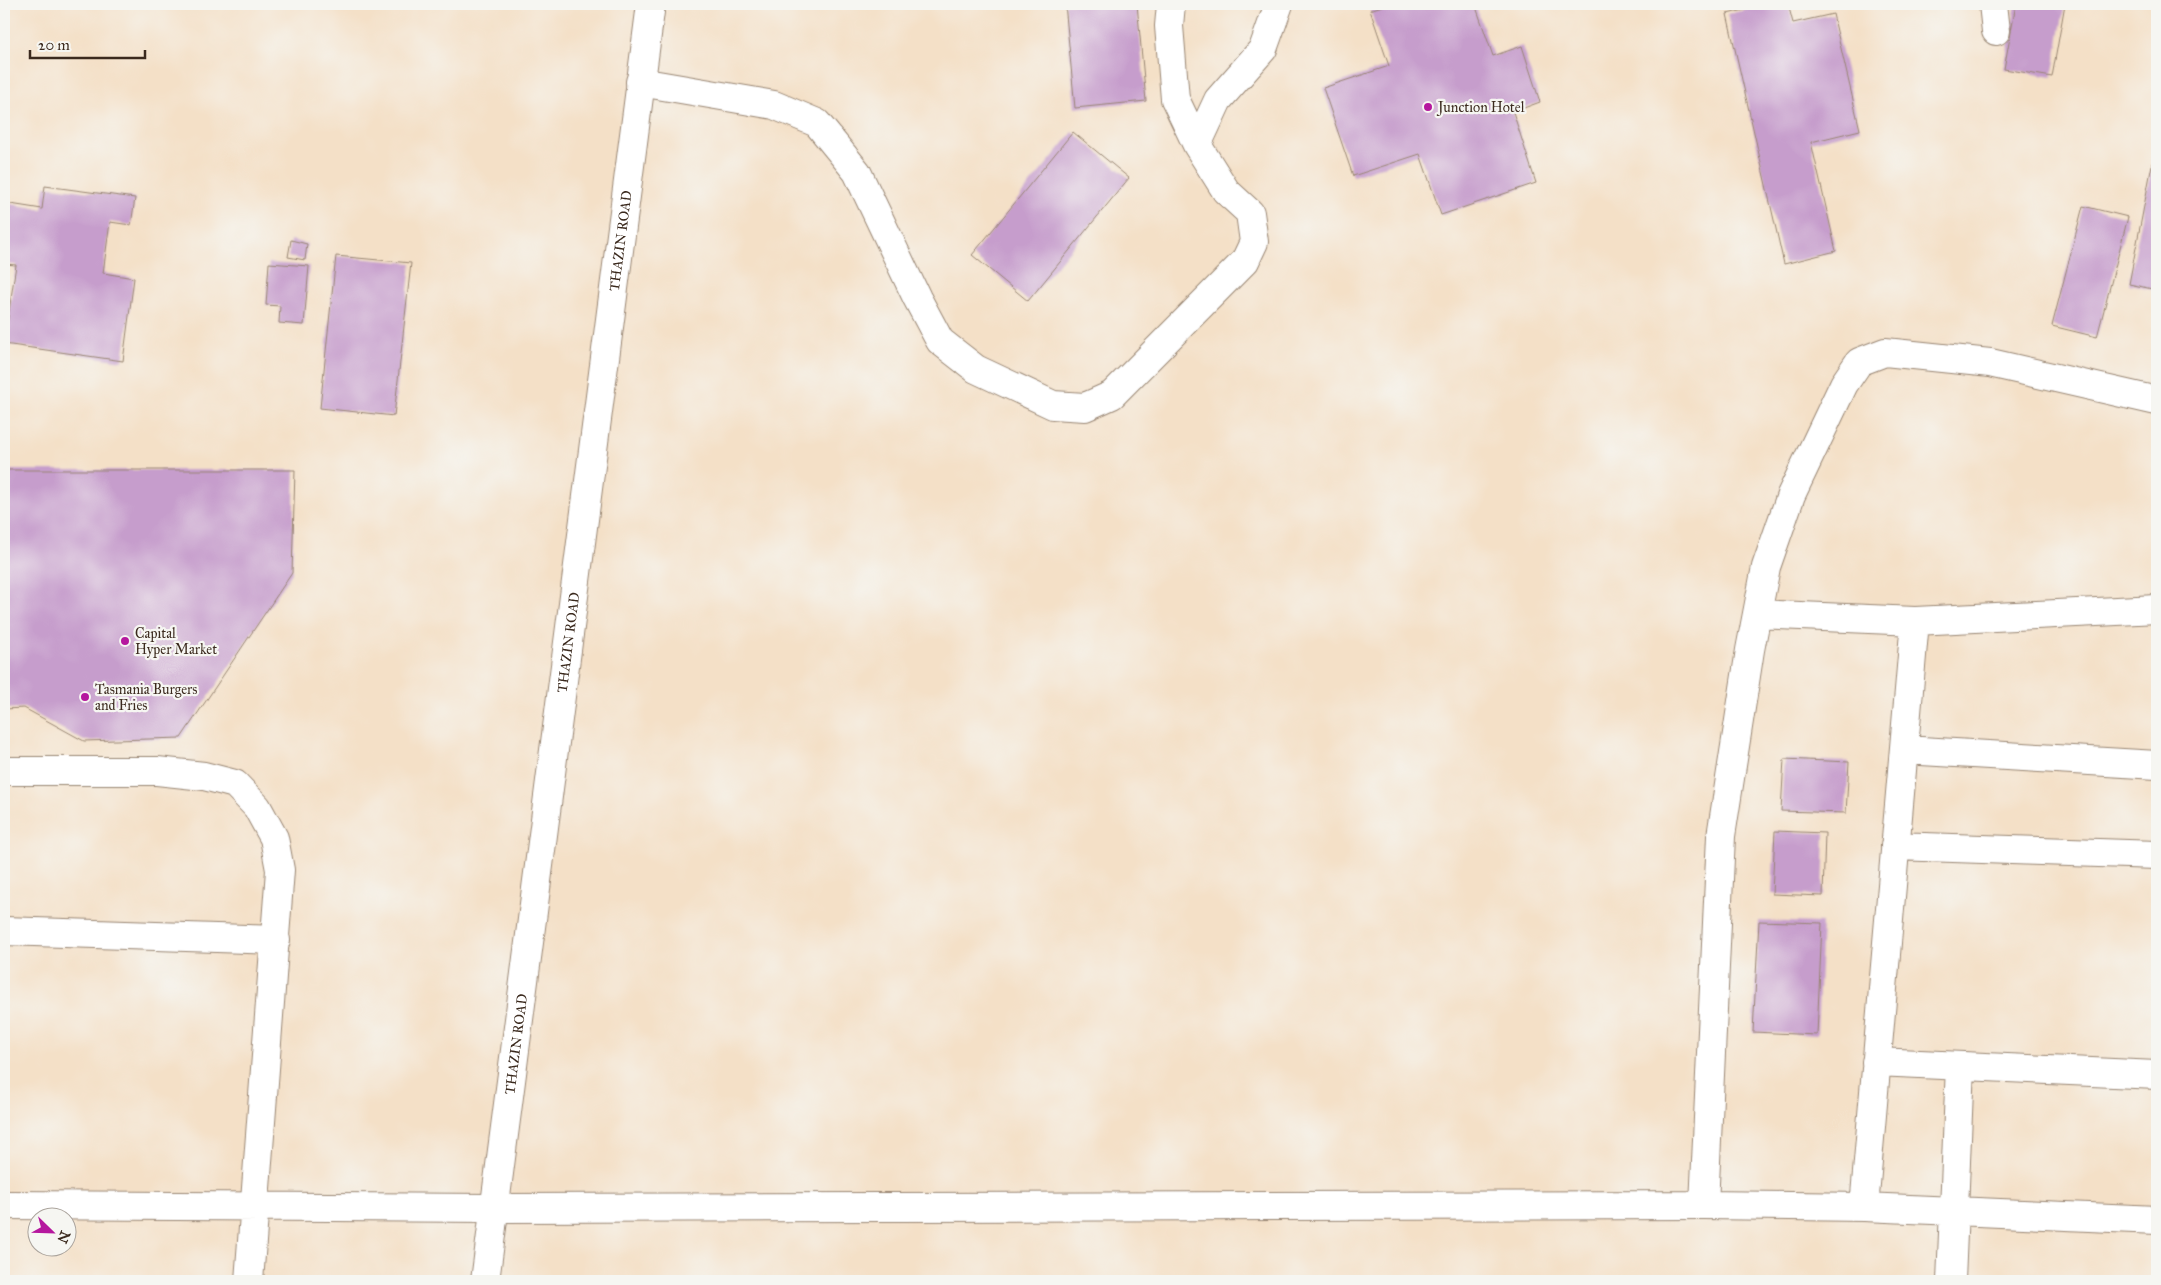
<svg xmlns="http://www.w3.org/2000/svg" width="2161" height="1285" font-family="'IM FELL Great Primer',serif">
<style>
.building{fill:#c69dcc}
.lines{fill:none;stroke-linecap:round;stroke-linejoin:round}
.minor-casing{stroke:#988572;stroke-width:30}
.major-casing{stroke:#988572;stroke-width:30}
.minor{stroke:#fff;stroke-width:28}
.major{stroke:#fff;stroke-width:28}
.poi-dot{fill:#b5179e;stroke:#f6f6f2;stroke-width:2}
.labels{text-anchor:middle;stroke-width:4.5;stroke-linejoin:round;paint-order:stroke}
.poi-label{font-size:14px;fill:#3b2a1e;stroke:#f6f6f2;text-anchor:start}
.street-label{font-size:14px;fill:#3b2a1e;stroke:#f6f6f2}
</style>
<rect width="100%" height="100%" fill="#f6f6f2"/>
<filter id="ink" filterUnits="userSpaceOnUse"><feTurbulence type="fractalNoise" baseFrequency=".02" numOctaves="2"/><feDisplacementMap in="SourceGraphic" scale="10" xChannelSelector="R" yChannelSelector="G"/><feConvolveMatrix kernelMatrix="1 2 1 2 8 2 1 2 1" color-interpolation-filters="sRGB"/></filter>
<filter id="wash" filterUnits="userSpaceOnUse"><feTurbulence type="fractalNoise" baseFrequency=".0096" numOctaves="4" result="noise"/><feDisplacementMap in="SourceGraphic" scale="20" xChannelSelector="R" yChannelSelector="G"/><feGaussianBlur stdDeviation="1.12" result="paint"/><feColorMatrix in="noise" values="0 0 0 0 0 0 0 0 0 0 0 0 0 0 0 0 0 1.4 0 .05"/><feComposite in="paint" operator="in"/></filter>
<g filter="url(#wash)">
<rect width="100%" height="100%" fill="#f4e0c7"/>
<g id="blocks">
<path class="building" d="M1065,4h72l9,97 -71,7z
M1388,4h87l18,52 29,-10 18,56 -27,10 23,71 -95,32 -21,-61 -67,22 -30,-88 66,-22 -19,-56z
M1771,4h17l5,19 40,-9 27,116 -49,12 25,109 -52,13 -57,-250z
M2016,4h49l-13,73 -48,-8z
M1073,132l56,46 -101,123 -56,-46z
M2156,144h1v146l-28,-6z
M45,186l90,12 -4,27 -21,-3 -7,51 31,5 -11,83 -119,-17 12,-79 -12,-1v-61l38,6z
M2083,206l45,11 -31,120 -45,-11z
M291,240l16,4 -2,16 -17,-3z
M336,256l75,7 -17,153 -74,-8z
M269,263l40,3 -5,59 -25,-2 1,-17 -14,-1z
M4,470h291l-3,103 -111,165 -97,3 -60,-33 -20,1z
M1784,759l65,3 -3,51 -65,-2z
M1775,831l50,2 -2,63 -51,-2z
M1759,921l63,2 -5,112 -64,-3z"/>
</g>
</g>
<g filter="url(#ink)">
<use href="#blocks" fill-opacity="0" stroke="#988572" stroke-width="1"/>
<g class="lines">
<g class="minor-casing">
<path id="minor" d="M1171,4l-2,22 6,73 22,46
M1993,4l3,27
M640,82l134,23 43,18 40,49 60,126 23,43 36,28 77,36 32,2 27,-12 133,-134 9,-19 -4,-29 -24,-22 -29,-46 21,-45 45,-51 16,-45
M1757,614l158,7 242,-12
M1904,750l253,15
M4,771h153l47,5 31,8 22,23 17,31 6,32 -31,411
M1895,846l262,9
M4,931l272,9
M1876,1062l281,13
M4,1205l490,3 1210,-3 160,2 293,13
M1704,1205l17,-369 29,-186 16,-83 25,-72 53,-111 15,-22 26,-10 105,11 167,38
M1864,1207l51,-586
M1951,1281l9,-215"/>
</g>
<g class="major-casing">
<g id="major">
<path id="s1" d="M485,1281l166,-1277"/>
</g>
</g>
<use href="#minor" class="minor"/>
<use href="#major" class="major"/>
</g>
</g>
<g class="poi-dot">
<circle cx="1428" cy="107" r="5"/>
<circle cx="125" cy="641" r="5"/>
<circle cx="85" cy="697" r="5"/>
</g>
<g class="labels">
<g class="poi-label">
<text x="1438" y="112">Junction Hotel</text>
<text x="135" y="638">Capital<tspan x="135" dy="16">Hyper Market</tspan></text>
<text x="95" y="694">Tasmania Burgers<tspan x="95" dy="16">and Fries</tspan></text>
</g>
<g class="street-label">
<text dy="5" stroke="none"><textPath href="#s1" startOffset="1049">THAZIN ROAD</textPath></text>
<text dy="5" stroke="none"><textPath href="#s1" startOffset="644">THAZIN ROAD</textPath></text>
<text dy="5" stroke="none"><textPath href="#s1" startOffset="239">THAZIN ROAD</textPath></text>
</g>
</g>
<rect width="2161" height="1285" fill="none" stroke="#f6f6f2" stroke-width="20"/>
<g transform="translate(52 1232) rotate(113)"><circle r="24" fill="#f6f6f2" stroke="#aba49d"/>
<path d="M0-4L9 19L0 12L-9 19Z" fill="#b5179e"/>
<text y="-8" font-size="14" font-weight="bold" text-anchor="middle" fill="#3b2a1e">N</text>
</g>
<path d="M30 50v8h115v-8" fill="none" stroke="#3b2a1e" stroke-width="2.5"/>
<text x="38" y="50" font-size="15" fill="#3b2a1e" stroke="#f6f6f2" stroke-width="4" paint-order="stroke">20 m</text>
</svg>
